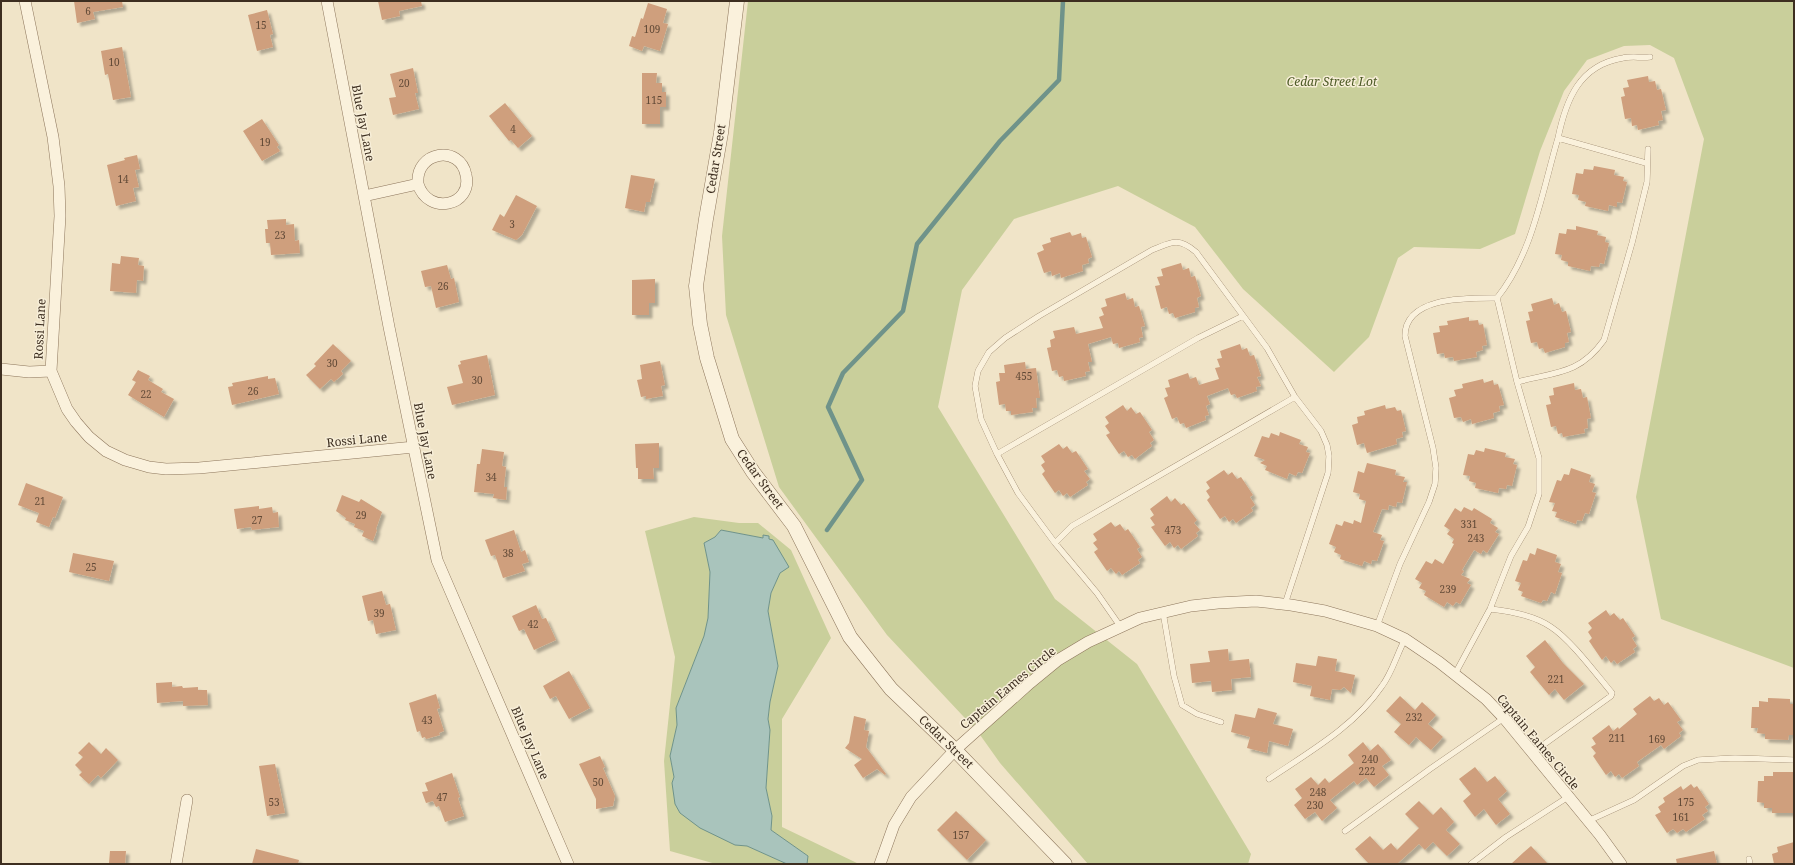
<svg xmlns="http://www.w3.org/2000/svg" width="1795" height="865" font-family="'Noto Serif',serif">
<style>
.green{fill:#c9cf9b}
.water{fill:#a9c4bc;stroke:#6f938a}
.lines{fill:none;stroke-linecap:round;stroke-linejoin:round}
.stream{stroke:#6f938a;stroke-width:4.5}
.building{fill:#cf9f7d;filter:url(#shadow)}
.service-casing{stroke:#8d765c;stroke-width:6}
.minor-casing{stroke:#8d765c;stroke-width:12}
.tertiary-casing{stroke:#8d765c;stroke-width:15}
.service{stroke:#faf1dc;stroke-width:5.5}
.minor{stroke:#faf1dc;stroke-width:11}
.tertiary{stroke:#faf1dc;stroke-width:14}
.labels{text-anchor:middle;stroke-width:3;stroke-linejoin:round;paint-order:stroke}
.number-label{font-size:10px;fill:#624a37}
.park-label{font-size:12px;font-style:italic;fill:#4d5a26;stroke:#f7eed8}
.street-label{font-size:12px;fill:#3d2e20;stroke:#f7eed8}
</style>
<defs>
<filter id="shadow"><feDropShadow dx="3.5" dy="3.5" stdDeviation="1" flood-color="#0004"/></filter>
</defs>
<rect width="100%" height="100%" fill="#f0e4c8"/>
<path class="green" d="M748,1h1046v667l-133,-49 -25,-122 68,-358 -30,-81 -24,-13 -26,1 -37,14 -23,31 -24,60 -25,83 -35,15 -66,-2 -16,11 -29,79 -35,35 -91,-83 -48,-62 -77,-41 -104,33 -52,71 -24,117 117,192 82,65 114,190 -3,10h-160l-88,-101 -22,-31 -91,-97 -108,-148 -53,-172 -4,-79z
M694,517l45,6h19l33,27 40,88 -49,81v108l77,37h-52l1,-8 -37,-26 1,-14 -6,-28 4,-58 -2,-11 2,-17 8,-36 -10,-55 3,-18 9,-20 -17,-35 -42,-8 -6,7 -11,6 6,29 -2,46 -4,18 -28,72 1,17 -7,31 4,21 -2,6 63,62 12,1 40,18h-71l-46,-13 -6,-90 11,-104 -30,-126z"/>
<path class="water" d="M721,530l42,8v-3l6,1v3l4,1 16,27 -9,6 -9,20 -3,18 10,55 -8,36 -2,17 2,11 -4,58 6,28 -1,14 37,26 -1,8h-20l-40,-18 -12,-1 -35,-17 -20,-15 -5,-9 -3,-21 2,-6 -4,-21 7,-31 -1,-17 28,-72 4,-18 2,-46 -6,-29 11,-6z"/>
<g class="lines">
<path class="stream" d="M827,530l35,-50 -34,-73 15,-34 60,-62 14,-67 83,-103 59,-61 4,-79"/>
</g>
<path class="building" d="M74,1h48l1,6 -30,5 2,7 -18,4z
M378,1h43l1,5 -23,5 1,5 -18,4z
M648,3l19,6 -4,14 5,1 -8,27 -16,-5 -2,5 -13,-5 3,-10 3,1 6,-19 2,1z
M267,10l6,24 -3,1 3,12 -16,4 -9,-36z
M122,47l9,50 -18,3 -5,-26 -3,1 -4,-24z
M413,68l5,25h-3l4,16 -26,6 -4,-17 7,-1 -6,-23z
M642,73h15l-1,10h6v9h4v15h-6v17h-18z
M1648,76l1,6 6,-1 2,9 4,-1 5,21 -5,1 2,9 -5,1 1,4 -21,5 -1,-5 -5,1 -1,-8 -6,1 -4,-22 4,-1 -2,-8 6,-1 -2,-7z
M505,103l27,33 -14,12 -7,-8 -2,1 -20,-25z
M262,119l17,26 -2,2 3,4 -18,10 -19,-30z
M137,155l3,14 -5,1 4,17 -6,1 3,13 -20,5 -9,-41 18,-5 -1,-2z
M1594,166l21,4 -1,5 10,2 -1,4 4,1 -5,21 -5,-1v5l-8,-2 -1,6 -23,-5 1,-4 -8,-2 1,-5 -7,-1 4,-21 7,1 1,-5 9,1z
M631,175l24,4 -5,23h-4l-2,10 -19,-4z
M516,195l21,11 -15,29 -6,5 -24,-10 8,-16 4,3z
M286,219v6l8,-1 1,17 4,-1 1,13 -29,2 -1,-12h-4l-1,-14h3l-1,-9z
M1576,226l22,5 -1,4 9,2 -1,5 4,1 -5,21 -4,-1 -1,4 -8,-1 -1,5 -22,-5v-4l-7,-2 1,-5 -7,-1 4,-21 7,1 1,-5 9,1z
M1070,232l2,4 9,-3 1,5 4,-1 6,20 -4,2 1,4 -7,2 1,6 -22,7 -1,-5 -8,3 -1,-5 -7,2 -7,-20 7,-3 -2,-5 9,-3 -1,-4z
M121,256l18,2 -1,7 6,1 -1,15 -6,-1 -1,13 -26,-2 2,-28 8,1z
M1181,263l2,7 6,-2 2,9 4,-1 6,20 -4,2 2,9 -4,1v4l-20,6 -2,-5 -4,1 -2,-7 -6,2 -6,-23 5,-1 -3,-8 6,-1 -2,-7z
M447,265l4,14 3,-1 5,24 -23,6 -5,-22 -6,1 -4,-16z
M655,279v24h-6v12h-17v-35z
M1125,293l2,7 6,-2 2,9 4,-1 6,20 -4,1 2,10 -4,1 1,4 -21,6 -1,-5 -5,1 -2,-7 -23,7 4,18h-4l2,9 -5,1 1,4 -22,5 -1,-5 -4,1 -2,-7 -5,1 -5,-23 4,-1 -1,-7 5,-2 -2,-7 21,-4 2,7 27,-6 -4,-11 5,-2 -3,-7 6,-2 -2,-7z
M1552,298l2,7 5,-2 3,9 4,-1 5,21 -4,1 2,9 -4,1v4l-20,6 -2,-5 -4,1 -2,-7 -6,1 -5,-22 4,-1 -2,-8 5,-1 -2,-7z
M1469,317v4l9,-1 1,5 4,-1 4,21 -5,1 1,4 -7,2 1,5 -23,4 -1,-4 -8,1 -1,-5 -7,1 -4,-21 7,-1 -1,-6 9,-1 -1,-4z
M333,344l18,17 -10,10 2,3 -9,8 -3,-3 -11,10 -14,-14 10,-9 -2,-2z
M1240,344l2,6 5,-2 3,8 4,-1 7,21 -4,1 4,9 -5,1 1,4 -20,7 -2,-4 -4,1 -3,-7 -21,8 3,8 -4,2 3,9 -4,1 1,4 -20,8 -2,-5 -4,1 -3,-7 -5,2 -8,-21 4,-2 -3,-8 5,-1 -2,-7 20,-7 2,6 6,-2 3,8 20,-6 -4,-11 5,-1 -3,-8 5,-1 -2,-7z
M487,355l8,40 -43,10 -5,-18 16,-4 -5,-18 3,-1 -1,-3z
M660,361l5,24 -4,1 2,10 -17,3v-3l-5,1 -4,-17 5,-1 -2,-14z
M1025,362l1,7 10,-1 4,30h-4l1,10h-5l1,4 -22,3v-4h-5l-1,-7 -6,1 -3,-23 4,-1 -1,-8h6l-1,-8z
M138,370l12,6 -2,4 15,9 -2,3 13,7 -10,18 -36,-22 8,-13 -4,-2z
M268,376v3l7,-1 4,16 -47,11 -4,-18 5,-1 -1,-3z
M1483,379l1,4 9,-3 1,5 4,-1 6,21 -5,1 1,5 -7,2 1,5 -22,6 -1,-5 -8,3 -2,-5 -7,1 -5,-20 7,-2 -2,-6 9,-2 -1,-4z
M1574,383l1,7 6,-1 2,9 4,-1 4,21 -4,1 1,9 -4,1 1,4 -22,4 -1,-4 -4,1 -2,-8 -5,1 -5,-22 5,-1 -2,-8 5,-1 -1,-7z
M1123,405l4,6 4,-4 5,7 4,-2 12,18 -3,2 5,8 -4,3 2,3 -17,13 -3,-4 -4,2 -4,-6 -5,3 -13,-19 4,-2 -5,-7 4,-3 -4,-6z
M1385,405l1,4 9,-2 2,4 4,-1 5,21 -4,1 1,5 -7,2 1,5 -30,9 -3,-10 -7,2 -5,-20 6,-2 -1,-6 8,-2 -1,-4z
M1280,432l21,8 -2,4 9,3 -2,5 4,1 -8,20 -4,-1 -2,4 -7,-3 -2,6 -22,-9 2,-4 -7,-3 5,-3 -11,-4 8,-20 7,2 2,-5 8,3z
M659,443v25h-6l1,11h-16v-11h-2l-1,-24z
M1059,444l4,5 4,-3 5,7 4,-2 12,18 -4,2 6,8 -4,3 2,3 -18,12 -3,-4 -4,3 -4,-6 -4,3 -13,-19 3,-3 -4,-6 4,-3 -4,-6z
M1485,448l21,5 -1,4 10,2 -2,5 4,1 -5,21 -5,-1 -1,4 -7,-1 -1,5 -23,-5 1,-5 -7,-2 1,-5 -7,-1 5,-21 6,1 2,-5 8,2z
M482,449l22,3 -2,14 4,1 -2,20h3l-1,13 -13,-2 1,-4 -20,-2 3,-28h3z
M1367,463l29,7 -1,5 10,2 -2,5h4l-5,21 -5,-1 -1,5 -7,-2 -1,5 -6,-1 -9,23 9,3 -2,5 4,1 -7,20 -5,-1 -1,4 -7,-3 -2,5 -22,-7 1,-4 -7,-3 2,-5 -7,-3 7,-20 6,2 2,-5 9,3 1,-4 7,3 5,-22 -7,-2 1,-5 -7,-2 5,-21 6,2z
M1571,468l20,7 -2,7 6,2 -3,8 4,1 -7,21 -4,-1 -3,8 -5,-1 -1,4 -21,-7 2,-5 -5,-1 3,-8 -6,-1 8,-22 4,1 3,-7 5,1z
M1224,470l4,5 4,-3 5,7 4,-2 12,18 -3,2 5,8 -4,3 2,3 -17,12 -3,-4 -4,3 -4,-6 -5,3 -13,-19 3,-3 -4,-6 4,-3 -4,-6z
M26,483l37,14 -8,21 -2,-1 -4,10 -13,-5 3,-9 -21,-8z
M342,495l17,7 2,-3 21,13 -6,17 1,1 -4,11 -11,-5 2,-5 -10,-4 1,-3 -10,-4 1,-2 -10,-7z
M1167,496l4,6 4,-4 6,7 3,-2 13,17 -3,3 6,7 -4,3 2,3 -17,13 -3,-4 -4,3 -4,-6 -5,4 -14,-19 4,-2 -5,-7 4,-3 -4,-6z
M259,506v3l13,-2 1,6 5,-1 1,15 -27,3 -1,-3 -14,2 -3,-20z
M1464,507l8,4 2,-3 18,11 -2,4 8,5 -3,4 4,2 -12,19 -4,-3 -2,4 -7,-4 -12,20 2,1 -3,4 9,4 -3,4 4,2 -11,19 -4,-2 -3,4 -6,-4 -3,5 -20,-12 2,-4 -7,-3 3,-5 -7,-4 11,-18 6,3 3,-5 8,5 11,-20 -2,-1 2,-4 -7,-5 3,-4 -6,-4 11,-18 6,4z
M1111,522l4,5 5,-3 5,7 3,-2 12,18 -3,2 5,8 -4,3 2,3 -18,12 -3,-4 -3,3 -5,-6 -4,3 -13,-19 4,-3 -5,-6 4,-3 -4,-6z
M514,530l7,22 4,-2 4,12 -7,2 3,7 -22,7 -8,-23 -4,1 -6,-16z
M1537,548l20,7 -2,7 6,2 -3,8 4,1 -7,21 -4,-2 -4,9 -4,-1 -2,3 -20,-7 2,-4 -5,-2 3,-7 -6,-2 8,-21 4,1 3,-8 5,2z
M73,553l41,8 -5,20 -40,-9z
M382,591l4,14 4,-1 6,26 -20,4 -3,-14 -5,1 -6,-25z
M536,605l6,14 4,-1 10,22 -22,10 -10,-21 -5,2 -7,-15z
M1606,610l4,6 4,-3 6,7 3,-2 12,18 -3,2 5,8 -4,3 2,3 -18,12 -3,-4 -3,3 -5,-7 -4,4 -13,-19 3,-3 -4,-6 4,-4 -4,-5z
M1545,640l18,23 21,21 -20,16 -9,-11 -6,6 -19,-23 5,-5 -9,-11z
M1228,649l1,12 20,-2 2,18 -20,2 1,11 -20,2 -1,-11 -19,2 -2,-19 20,-2 -2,-11z
M1318,656l19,3 -2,12 20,4 -4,18 -7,-6 -4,3 -8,-1 -2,11 -20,-4 2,-10 -19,-4 3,-19 20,3z
M569,671l21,37 -21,11 -13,-23 -6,3 -7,-13z
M172,682v5l10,-1 1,2 15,-1v3h9l1,15 -25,1v-5l-26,2 -1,-20z
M436,694l4,14 -3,1 7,22 -5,2 1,2 -14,4 -1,-2 -3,1 -2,-7 -3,1 -8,-29z
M1400,696l15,14 7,-8 14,13 -8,9 15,13 -12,13 -15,-13 -7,8 -15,-13 7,-8 -15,-13z
M1650,696l4,5 5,-3 5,7 4,-3 13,18 -4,2 6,8 -4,3 2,3 -17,13 -3,-4 -24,17 2,4 -17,12 -3,-4 -4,3 -4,-6 -5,4 -13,-19 3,-3 -5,-6 5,-3 -4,-6 17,-13 4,6 5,-4 1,2 18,-15 -4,-5z
M1768,698l22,1v5h4v31h-5l-1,5 -23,-1v-5l-8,-1 1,-5h-7l1,-21h7v-6l9,1z
M1258,708l19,5 -4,11 20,5 -5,17 -19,-5 -2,12 -20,-5 3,-11 -19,-5 4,-18 20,4z
M854,716l12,3 -2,11 5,1 -3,16 20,27 -1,1 -8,-6 -14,9 -9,-13 8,-6 -17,-11 4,-5z
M89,742l12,12 5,-6 12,12 -17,18 -3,-3 -9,9 -10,-9 3,-3 -7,-7 8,-8 -5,-4z
M1363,742l7,9 8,-7 6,7 7,9 -9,6 7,9 -15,12 -8,-9 -9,7 -3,-4 -24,19 7,8 -8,7 -7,6 -7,-9 -10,7 -11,-14 8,-7 -7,-9 16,-12 7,8 7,-7 4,5 25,-20 -6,-8z
M600,756l5,11 -2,1 12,28 -2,10 -17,3v-10l-17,-35z
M275,764l10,49 -18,3 -8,-50z
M1475,767l12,15 8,-6 12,15 -9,8 12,15 -14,11 -12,-16 -9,8 -12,-16 8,-7 -12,-15z
M1773,772h21v41h-22v-5h-8v-5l-7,-1 1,-21h6v-5h9z
M452,773l8,24 -2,1 6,18 -19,6 -6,-16 -3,1 -3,-6 -7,2 -4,-11 6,-1 -3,-8z
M1691,784l3,4 3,-2 12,18 -4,3 3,4 -6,4 3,4 -19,13 -3,-3 -6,4 -4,-4 -6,4 -12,-18 6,-3 -3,-5 7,-5 -2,-4 18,-12 2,4z
M1419,801l14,14 8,-8 13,15 -8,8 14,14 -13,12 -14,-14 -8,8 -6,-6 -22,20h-28l-14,-15 15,-13 13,14 8,-7 6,7 22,-22 -14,-14z
M956,811l30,29 -19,20 -30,-30z
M1794,842v22h-20l-2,-10 6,-2 -1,-5z
M1531,846l17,18h-37l13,-12z
M256,849l43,11 -1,4h-46z
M110,851h16l-1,13 -16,-1z
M1714,851l3,13h-40l-1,-5z"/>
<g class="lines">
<g class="service-casing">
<path id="service" d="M1646,163l-88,-25c8,-38 21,-73 65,-80 8,-2 18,0 27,-1
M1497,298l20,84
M1243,316l-45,22 -201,116 -16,-35 -6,-33 3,-15 11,-19 16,-14 34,-22 113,-66c20,-8 26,-13 44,2l71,96 28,49 26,34 6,14 2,11 -1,17 -43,131
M997,454l21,39 37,50 17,-17 223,-129
M1055,543l42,50 23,33
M1490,609c19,2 45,7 61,18 20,13 45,47 61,66l-1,3 -79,57
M1163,612l11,64 8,29 15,9 24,8
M1377,626l23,-62 29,-62 6,-18 1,-16 -3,-20 -28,-112c0,-40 63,-38 92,-38 36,-45 45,-106 61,-160
M1455,674l35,-65 21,-53 17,-29 11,-33v-36l-22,-76c38,-10 62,-7 87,-42l28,-97 15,-61 1,-33
M1269,779c40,-27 85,-52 113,-93 10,-13 15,-32 23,-47
M1588,821l46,-21 49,-34 15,-6 37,-2 59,2
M1345,831l85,-62 74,-51
M1749,859l1,5
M1471,864l35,-27 62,-40"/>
</g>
<g class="minor-casing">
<path id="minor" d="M25,1l28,136 6,49 1,30 -9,155 16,38 9,13 13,15 17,14 19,9 24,7 17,2 33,-1 215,-21
M327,1l62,326 48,233 131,304
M364,196l54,-12c10,32 55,22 48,-9 -6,-31 -51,-24 -48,9
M1,369l28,3 22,-1
M176,864l11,-64
M880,864l14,-39 17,-28 44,-47 75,-67 28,-23 30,-18 52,-24 51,-12 27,-3 38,-2 35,4 34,6 52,15 28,13 34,23 47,37 18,19 96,117 21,29"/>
</g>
<g class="tertiary-casing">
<path id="tertiary" d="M737,1l-16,132 -15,86 -10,67 4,38 7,34 25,81 21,33 41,54 56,111 41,52 64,61 110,114"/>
</g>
<use href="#service" class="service"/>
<use href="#minor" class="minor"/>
<use href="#tertiary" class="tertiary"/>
</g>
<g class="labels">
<g class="number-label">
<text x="88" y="15">6</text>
<text x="261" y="29">15</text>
<text x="652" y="33">109</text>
<text x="114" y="66">10</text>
<text x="404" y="87">20</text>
<text x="654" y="104">115</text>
<text x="513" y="133">4</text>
<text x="265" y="146">19</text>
<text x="123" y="183">14</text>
<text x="512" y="228">3</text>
<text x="280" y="239">23</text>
<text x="443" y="290">26</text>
<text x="332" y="367">30</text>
<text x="1024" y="380">455</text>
<text x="477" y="384">30</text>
<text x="253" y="395">26</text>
<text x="146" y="398">22</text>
<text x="491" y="481">34</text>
<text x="40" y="505">21</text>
<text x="361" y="519">29</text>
<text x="257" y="524">27</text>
<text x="1469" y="528">331</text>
<text x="1173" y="534">473</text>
<text x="1476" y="542">243</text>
<text x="508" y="557">38</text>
<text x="91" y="571">25</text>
<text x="1448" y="593">239</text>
<text x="379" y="617">39</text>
<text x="533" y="628">42</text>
<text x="1556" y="683">221</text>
<text x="1414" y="721">232</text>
<text x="427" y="724">43</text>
<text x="1617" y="742">211</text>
<text x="1657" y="743">169</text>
<text x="1370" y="763">240</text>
<text x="1367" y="775">222</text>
<text x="598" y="786">50</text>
<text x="1318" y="796">248</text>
<text x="442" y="801">47</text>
<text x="274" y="806">53</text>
<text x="1686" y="806">175</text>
<text x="1315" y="809">230</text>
<text x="1681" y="821">161</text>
<text x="961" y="839">157</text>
</g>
<g class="park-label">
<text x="1332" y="86">Cedar Street Lot</text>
</g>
<g class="street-label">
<text transform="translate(363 123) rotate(79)" y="4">Blue Jay Lane</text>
<text transform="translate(716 159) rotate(-81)" y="4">Cedar Street</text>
<text transform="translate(40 329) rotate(-87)" y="4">Rossi Lane</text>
<text transform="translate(357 440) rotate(-6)" y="4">Rossi Lane</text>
<text transform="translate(425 441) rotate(79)" y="4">Blue Jay Lane</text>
<text transform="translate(760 479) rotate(54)" y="4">Cedar Street</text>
<text transform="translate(1008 688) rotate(-40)" y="4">Captain Eames Circle</text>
<text transform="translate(946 742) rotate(44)" y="4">Cedar Street</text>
<text transform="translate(1538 742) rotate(50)" y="4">Captain Eames Circle</text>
<text transform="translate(530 743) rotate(67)" y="4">Blue Jay Lane</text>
</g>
</g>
<rect width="1795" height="865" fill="none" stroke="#3d2e20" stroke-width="4"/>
</svg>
